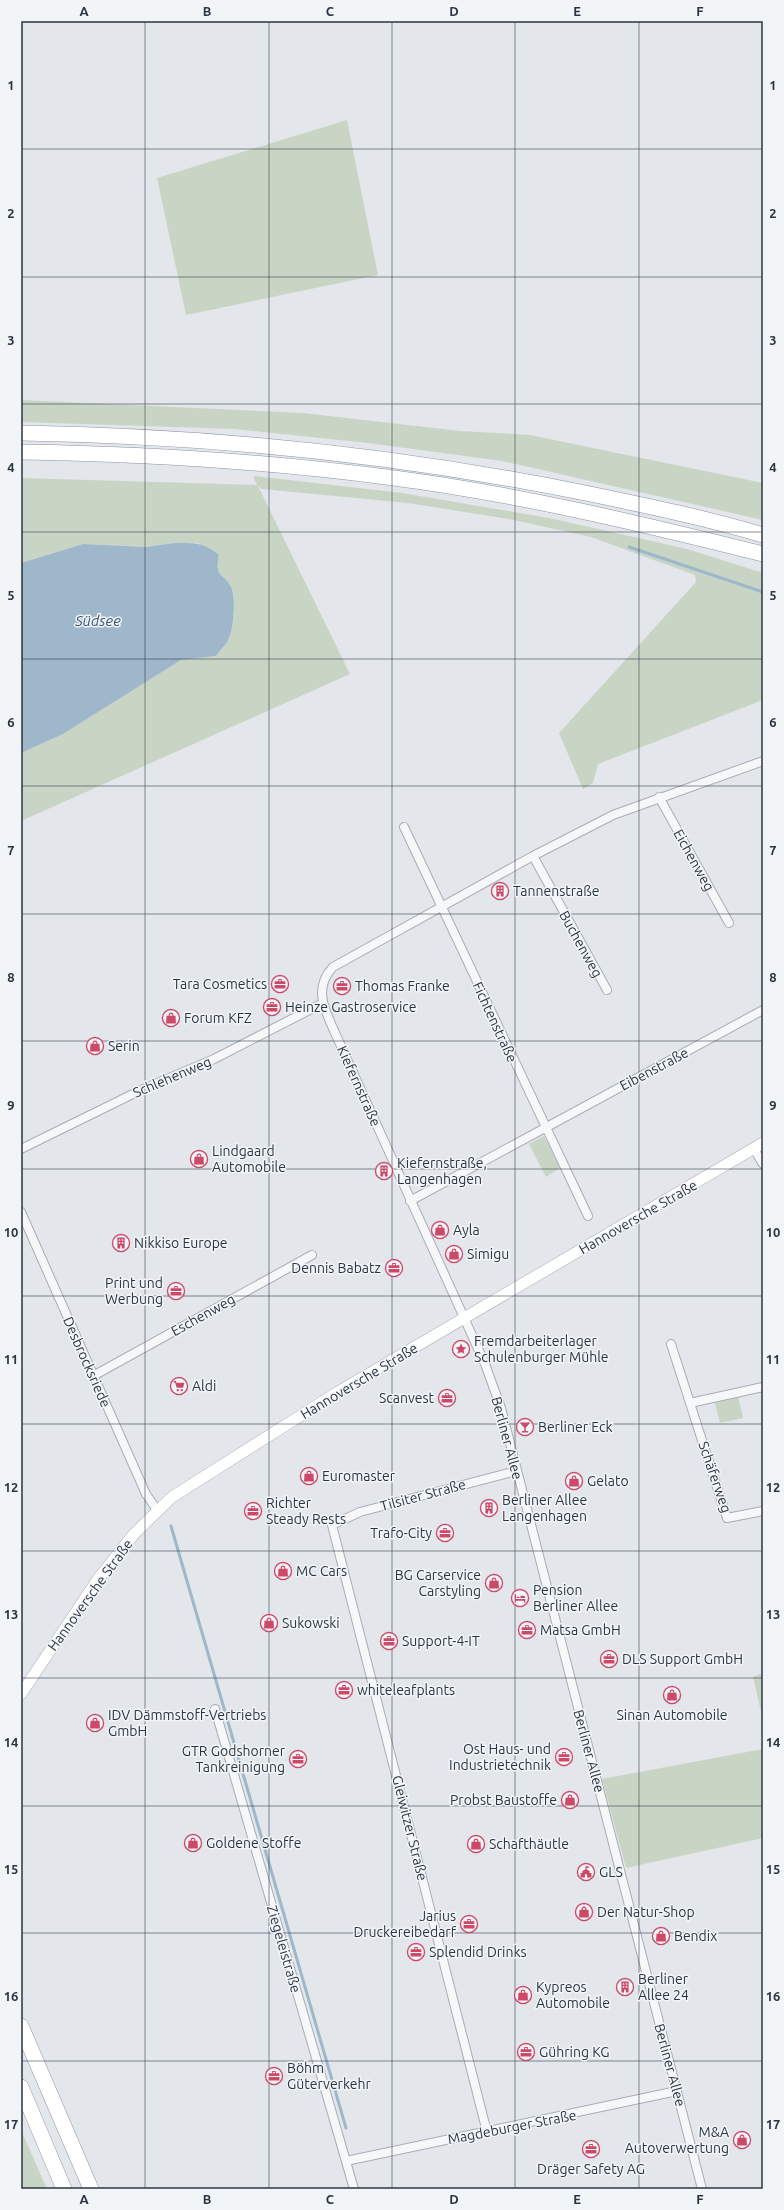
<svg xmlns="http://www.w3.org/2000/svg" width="784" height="2210" font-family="Ubuntu,sans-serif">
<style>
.green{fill:#c9d5c4}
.water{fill:#9eb7ca}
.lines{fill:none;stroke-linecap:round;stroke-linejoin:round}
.stream{stroke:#9eb7ca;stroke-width:3}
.minor-casing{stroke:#a8adb5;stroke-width:10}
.secondary-casing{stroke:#a8adb5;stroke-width:12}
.motorway-casing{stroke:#8a95a1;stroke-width:16}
.minor{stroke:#f5f7f9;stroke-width:8}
.secondary{stroke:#fff;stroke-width:11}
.motorway{stroke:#fff;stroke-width:15}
.grid{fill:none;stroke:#2a3543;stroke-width:1;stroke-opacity:0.55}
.labels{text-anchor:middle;stroke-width:3;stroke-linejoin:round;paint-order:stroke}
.street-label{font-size:14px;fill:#2a3543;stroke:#f2f5f8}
.poi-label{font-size:14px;fill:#2a3543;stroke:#f2f5f8;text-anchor:start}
.water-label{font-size:15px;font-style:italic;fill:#345777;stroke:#f2f5f8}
.neatline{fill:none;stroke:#2a3543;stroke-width:1.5}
.grid-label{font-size:13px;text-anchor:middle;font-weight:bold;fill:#2a3543}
</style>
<rect width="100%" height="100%" fill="#e3e6eb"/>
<path class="green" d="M347,120l31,155 -192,40 -29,-137z
M21,400l282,13 157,18 70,4 233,48v37l-261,-59 -134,-18 -133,-14 -214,-7z
M253,476l149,17 147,25 138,31 76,24v127l-165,64 -5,19 -10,6 -24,-56 137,-151 -1,-7 -104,-38 -82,-18 -101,-16 -146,-14 -4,-3 92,188 -329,147v-68l42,-19 118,-74 35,-4c4,-6 10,-11 13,-18 5,-11 7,-40 2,-51 -7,-15 -17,-8 -12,-32l-21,-12h-23l-29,4 -63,-3 -62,19v-85l236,7z
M544,1136l16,32 -14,9 -17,-33z
M738,1397l5,21 -23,5 -5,-20z
M763,1673v47l-10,-43z
M763,1749v89l-137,30 -24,-89z
M21,2130l26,59h-26z"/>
<path class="water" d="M175,543c20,0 28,-1 44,12 -5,24 5,17 12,32 5,11 3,40 -2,51 -3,7 -9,12 -13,18l-35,4 -118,74 -42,19v-190l62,-19 63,3z"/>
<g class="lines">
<path class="stream" d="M629,547l134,45
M171,1526l175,602"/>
<g class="minor-casing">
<path id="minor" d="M659,797l70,126
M404,827l184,389
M533,856l74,134
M21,1149l120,-59 73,-31 109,-56
M754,1149l9,15
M410,1201l353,-191
M21,1212l125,282 11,16
M671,1344l56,174 36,-7
M93,1376l219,-121
M690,1403l73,-16
M215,1709l139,480
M487,2132l-155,-607 28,-13 156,-41
M346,2161l331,-70
M702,2189l-201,-781 -16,-44 -149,-329c-10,-23 -24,-46 -3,-68l200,-111 80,-41 150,-54"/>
</g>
<g class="secondary-casing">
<path id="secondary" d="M21,1694l77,-115 36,-45 38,-37 166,-105 425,-249"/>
</g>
<g class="motorway-casing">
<path id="motorway" d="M21,433c195,3 378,22 569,61 58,12 116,24 173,41
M21,452c122,2 244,9 365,25 127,16 253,46 377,77
M21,2026l70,163
M21,2087l43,102"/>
</g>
<use href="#minor" class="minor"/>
<use href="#secondary" class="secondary"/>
<use href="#motorway" class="motorway"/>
</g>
<path class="grid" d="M145,21v2168M269,21v2168M392,21v2168M515,21v2168M639,21v2168M21,149h742M21,277h742M21,404h742M21,532h742M21,659h742M21,786h742M21,914h742M21,1041h742M21,1169h742M21,1296h742M21,1424h742M21,1551h742M21,1678h742M21,1806h742M21,1933h742M21,2061h742"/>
<defs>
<g id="building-ring" transform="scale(0.9)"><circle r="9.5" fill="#f2f5f8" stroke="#ce4968" stroke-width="1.5"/><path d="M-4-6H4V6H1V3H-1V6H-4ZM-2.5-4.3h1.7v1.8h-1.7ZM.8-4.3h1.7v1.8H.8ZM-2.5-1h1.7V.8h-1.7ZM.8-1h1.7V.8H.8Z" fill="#ce4968"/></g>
<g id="office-ring" transform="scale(0.9)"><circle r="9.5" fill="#f2f5f8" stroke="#ce4968" stroke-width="1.5"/><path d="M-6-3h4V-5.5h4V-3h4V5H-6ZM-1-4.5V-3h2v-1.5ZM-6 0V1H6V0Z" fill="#ce4968"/></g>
<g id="shop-ring" transform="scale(0.9)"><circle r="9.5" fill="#f2f5f8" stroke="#ce4968" stroke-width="1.5"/><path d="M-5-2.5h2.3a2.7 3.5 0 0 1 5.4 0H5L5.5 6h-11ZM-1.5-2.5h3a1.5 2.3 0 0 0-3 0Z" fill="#ce4968"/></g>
<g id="sight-ring" transform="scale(0.9)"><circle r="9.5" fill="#f2f5f8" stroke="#ce4968" stroke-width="1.5"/><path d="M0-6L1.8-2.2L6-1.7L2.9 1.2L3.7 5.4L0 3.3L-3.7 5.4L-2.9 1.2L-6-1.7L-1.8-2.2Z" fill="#ce4968"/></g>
<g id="supermarket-ring" transform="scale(0.9)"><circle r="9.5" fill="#f2f5f8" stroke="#ce4968" stroke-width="1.5"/><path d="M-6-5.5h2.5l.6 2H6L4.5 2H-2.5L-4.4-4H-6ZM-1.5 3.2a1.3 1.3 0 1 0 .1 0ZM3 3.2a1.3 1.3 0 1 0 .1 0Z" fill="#ce4968"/></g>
<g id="bar-ring" transform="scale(0.9)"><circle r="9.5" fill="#f2f5f8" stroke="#ce4968" stroke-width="1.5"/><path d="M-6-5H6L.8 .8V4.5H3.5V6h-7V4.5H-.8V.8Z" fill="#ce4968"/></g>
<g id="hotel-ring" transform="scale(0.9)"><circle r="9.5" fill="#f2f5f8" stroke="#ce4968" stroke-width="1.5"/><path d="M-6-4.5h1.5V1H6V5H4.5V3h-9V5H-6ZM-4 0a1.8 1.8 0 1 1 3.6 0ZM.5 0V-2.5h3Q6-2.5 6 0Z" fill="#ce4968"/></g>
<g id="civic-ring" transform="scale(0.9)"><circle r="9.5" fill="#f2f5f8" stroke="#ce4968" stroke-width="1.5"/><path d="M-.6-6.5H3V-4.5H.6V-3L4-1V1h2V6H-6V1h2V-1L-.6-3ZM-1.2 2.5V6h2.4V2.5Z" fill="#ce4968"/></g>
</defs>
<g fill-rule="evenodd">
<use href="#building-ring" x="500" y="891"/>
<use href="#office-ring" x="280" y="984"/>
<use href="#office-ring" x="342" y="986"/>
<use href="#office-ring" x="272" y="1007"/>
<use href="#shop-ring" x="171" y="1018"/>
<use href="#shop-ring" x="95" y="1046"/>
<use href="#shop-ring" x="199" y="1159"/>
<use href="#building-ring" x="384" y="1171"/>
<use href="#shop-ring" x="440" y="1230"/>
<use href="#building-ring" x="121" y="1243"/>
<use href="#shop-ring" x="454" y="1254"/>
<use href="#office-ring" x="394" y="1268"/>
<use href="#office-ring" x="176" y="1291"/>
<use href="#sight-ring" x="461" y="1349"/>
<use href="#supermarket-ring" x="179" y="1386"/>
<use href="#office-ring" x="447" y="1398"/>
<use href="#bar-ring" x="525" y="1427"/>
<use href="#shop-ring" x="309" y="1476"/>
<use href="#shop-ring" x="574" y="1481"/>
<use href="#building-ring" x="489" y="1508"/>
<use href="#office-ring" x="253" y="1511"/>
<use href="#office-ring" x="445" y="1533"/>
<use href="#shop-ring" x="283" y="1571"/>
<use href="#shop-ring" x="494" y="1583"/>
<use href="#hotel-ring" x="520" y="1598"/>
<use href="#shop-ring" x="269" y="1623"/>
<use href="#office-ring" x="527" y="1630"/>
<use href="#office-ring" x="389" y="1641"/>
<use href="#office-ring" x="609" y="1659"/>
<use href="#office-ring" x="344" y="1690"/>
<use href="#shop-ring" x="672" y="1695"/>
<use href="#shop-ring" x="95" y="1723"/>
<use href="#office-ring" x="564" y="1757"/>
<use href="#office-ring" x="298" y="1759"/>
<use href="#shop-ring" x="570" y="1800"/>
<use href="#shop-ring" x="193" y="1843"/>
<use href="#shop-ring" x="476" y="1844"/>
<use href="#civic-ring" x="586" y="1872"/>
<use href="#shop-ring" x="584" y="1912"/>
<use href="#office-ring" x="469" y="1924"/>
<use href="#shop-ring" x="661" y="1936"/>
<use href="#office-ring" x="416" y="1952"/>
<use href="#building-ring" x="625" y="1987"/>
<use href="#shop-ring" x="523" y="1995"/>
<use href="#office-ring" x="526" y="2052"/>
<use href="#office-ring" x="274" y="2076"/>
<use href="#shop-ring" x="742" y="2140"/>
<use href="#office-ring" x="591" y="2149"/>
</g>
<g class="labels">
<g class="street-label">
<text transform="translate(694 860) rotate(61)" y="5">Eichenweg</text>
<text transform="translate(581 944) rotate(61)" y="5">Buchenweg</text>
<text transform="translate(495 1022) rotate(65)" y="5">Fichtenstraße</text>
<text transform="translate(654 1069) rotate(-28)" y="5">Eibenstraße</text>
<text transform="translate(172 1077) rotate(-23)" y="5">Schlehenweg</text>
<text transform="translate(359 1086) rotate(66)" y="5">Kiefernstraße</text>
<text transform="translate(638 1217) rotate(-30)" y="5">Hannoversche Straße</text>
<text transform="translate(203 1315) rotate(-29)" y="5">Eschenweg</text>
<text transform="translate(87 1362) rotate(66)" y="5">Desbrocksriede</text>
<text transform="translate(359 1381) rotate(-31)" y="5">Hannoversche Straße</text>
<text transform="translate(507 1438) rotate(75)" y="5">Berliner Allee</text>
<text transform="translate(715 1477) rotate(71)" y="5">Schäferweg</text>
<text transform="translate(423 1495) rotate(-15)" y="5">Tilsiter Straße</text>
<text transform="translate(90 1595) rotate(-54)" y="5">Hannoversche Straße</text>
<text transform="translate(589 1751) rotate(75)" y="5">Berliner Allee</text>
<text transform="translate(410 1828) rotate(76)" y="5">Gleiwitzer Straße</text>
<text transform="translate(284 1949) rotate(74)" y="5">Ziegeleistraße</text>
<text transform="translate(670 2065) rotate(75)" y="5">Berliner Allee</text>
<text transform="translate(512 2127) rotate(-11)" y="5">Magdeburger Straße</text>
</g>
<g class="poi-label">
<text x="513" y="896">Tannenstraße</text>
<text x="267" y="989" text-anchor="end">Tara Cosmetics</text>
<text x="355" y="991">Thomas Franke</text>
<text x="285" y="1012">Heinze Gastroservice</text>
<text x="184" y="1023">Forum KFZ</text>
<text x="108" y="1051">Serin</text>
<text x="212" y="1156">Lindgaard<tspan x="212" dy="16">Automobile</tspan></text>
<text x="397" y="1168">Kiefernstraße,<tspan x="397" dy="16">Langenhagen</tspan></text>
<text x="453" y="1235">Ayla</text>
<text x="134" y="1248">Nikkiso Europe</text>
<text x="467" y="1259">Simigu</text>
<text x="381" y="1273" text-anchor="end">Dennis Babatz</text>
<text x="163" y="1288" text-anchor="end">Print und<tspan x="163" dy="16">Werbung</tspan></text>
<text x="474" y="1346">Fremdarbeiterlager<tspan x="474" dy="16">Schulenburger Mühle</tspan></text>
<text x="192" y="1391">Aldi</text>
<text x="434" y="1403" text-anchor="end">Scanvest</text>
<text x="538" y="1432">Berliner Eck</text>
<text x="322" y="1481">Euromaster</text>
<text x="587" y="1486">Gelato</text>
<text x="502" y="1505">Berliner Allee<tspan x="502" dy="16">Langenhagen</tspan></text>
<text x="266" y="1508">Richter<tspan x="266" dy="16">Steady Rests</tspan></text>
<text x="432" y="1538" text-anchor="end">Trafo-City</text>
<text x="296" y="1576">MC Cars</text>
<text x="481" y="1580" text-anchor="end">BG Carservice<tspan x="481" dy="16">Carstyling</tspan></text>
<text x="533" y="1595">Pension<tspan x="533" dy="16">Berliner Allee</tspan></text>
<text x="282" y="1628">Sukowski</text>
<text x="540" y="1635">Matsa GmbH</text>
<text x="402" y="1646">Support-4-IT</text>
<text x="622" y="1664">DLS Support GmbH</text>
<text x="357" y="1695">whiteleafplants</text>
<text x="108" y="1720">IDV Dämmstoff-Vertriebs<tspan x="108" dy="16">GmbH</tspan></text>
<text x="672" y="1720" text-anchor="middle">Sinan Automobile</text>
<text x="551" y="1754" text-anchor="end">Ost Haus- und<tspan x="551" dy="16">Industrietechnik</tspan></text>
<text x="285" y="1756" text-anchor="end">GTR Godshorner<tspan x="285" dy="16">Tankreinigung</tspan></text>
<text x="557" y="1805" text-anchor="end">Probst Baustoffe</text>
<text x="206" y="1848">Goldene Stoffe</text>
<text x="489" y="1849">Schafthäutle</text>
<text x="599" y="1877">GLS</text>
<text x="597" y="1917">Der Natur-Shop</text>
<text x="456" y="1921" text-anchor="end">Jarius<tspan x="456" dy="16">Druckereibedarf</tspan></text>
<text x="674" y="1941">Bendix</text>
<text x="429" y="1957">Splendid Drinks</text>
<text x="638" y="1984">Berliner<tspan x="638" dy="16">Allee 24</tspan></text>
<text x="536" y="1992">Kypreos<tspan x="536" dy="16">Automobile</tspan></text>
<text x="539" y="2057">Gühring KG</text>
<text x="287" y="2073">Böhm<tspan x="287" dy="16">Güterverkehr</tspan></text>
<text x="729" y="2137" text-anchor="end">M&amp;A<tspan x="729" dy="16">Autoverwertung</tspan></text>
<text x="591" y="2174" text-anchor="middle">Dräger Safety AG</text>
</g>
<g class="water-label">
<text x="98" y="626">Südsee</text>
</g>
</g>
<rect width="784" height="2210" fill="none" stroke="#f2f5f8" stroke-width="44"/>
<rect x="22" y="22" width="740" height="2166" class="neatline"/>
<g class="grid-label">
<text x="84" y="16">A</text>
<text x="207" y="16">B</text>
<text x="330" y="16">C</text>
<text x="454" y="16">D</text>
<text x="577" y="16">E</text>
<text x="700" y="16">F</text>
<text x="11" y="90">1</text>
<text x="773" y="90">1</text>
<text x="11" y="218">2</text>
<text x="773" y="218">2</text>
<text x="11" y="345">3</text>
<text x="773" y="345">3</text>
<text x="11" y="472">4</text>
<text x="773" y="472">4</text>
<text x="11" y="600">5</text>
<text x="773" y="600">5</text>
<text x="11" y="727">6</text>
<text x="773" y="727">6</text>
<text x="11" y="855">7</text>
<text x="773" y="855">7</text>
<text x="11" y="982">8</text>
<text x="773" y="982">8</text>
<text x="11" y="1110">9</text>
<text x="773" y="1110">9</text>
<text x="11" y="1237">10</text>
<text x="773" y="1237">10</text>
<text x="11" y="1364">11</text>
<text x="773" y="1364">11</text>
<text x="11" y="1492">12</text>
<text x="773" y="1492">12</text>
<text x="11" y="1619">13</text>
<text x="773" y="1619">13</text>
<text x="11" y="1747">14</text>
<text x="773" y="1747">14</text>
<text x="11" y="1874">15</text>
<text x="773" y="1874">15</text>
<text x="11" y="2001">16</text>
<text x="773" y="2001">16</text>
<text x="11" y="2129">17</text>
<text x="773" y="2129">17</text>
<text x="84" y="2204">A</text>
<text x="207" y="2204">B</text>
<text x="330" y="2204">C</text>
<text x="454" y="2204">D</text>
<text x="577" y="2204">E</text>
<text x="700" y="2204">F</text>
</g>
</svg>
